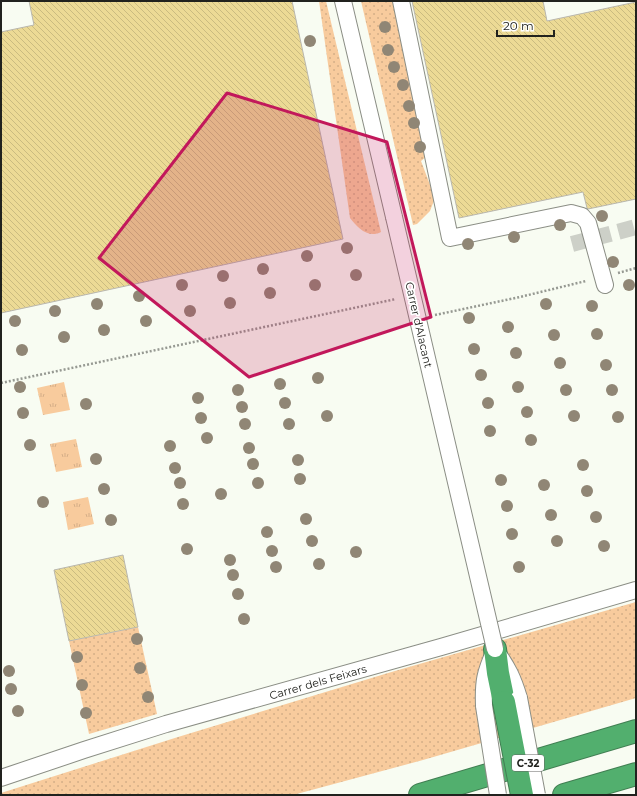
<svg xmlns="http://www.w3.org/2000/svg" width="637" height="796" font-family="Montserrat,sans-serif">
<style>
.grass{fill:url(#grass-dots)}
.park{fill:url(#park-tufts)}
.building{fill:url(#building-back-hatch);stroke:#b9b7ae}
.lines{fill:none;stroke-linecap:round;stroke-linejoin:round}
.street-tunnel{stroke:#cdd0c8;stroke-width:16;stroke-dasharray:16 8;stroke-linecap:butt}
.street-casing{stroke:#8b8e85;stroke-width:18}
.highway-casing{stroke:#417e52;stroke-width:24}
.path{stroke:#969992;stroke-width:2.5;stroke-dasharray:2 2;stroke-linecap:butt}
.street{stroke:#fff;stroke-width:16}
.highway{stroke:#52af6e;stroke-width:22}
.street-bridge-casing{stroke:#8b8e85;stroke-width:18;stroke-linecap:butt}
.highway-bridge-casing{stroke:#417e52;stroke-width:24;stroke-linecap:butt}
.street-bridge{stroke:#fff;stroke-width:16}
.highway-bridge{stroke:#52af6e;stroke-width:22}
.tree{fill:#908675}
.marked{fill:#c2185b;fill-opacity:0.2;stroke:#c2185b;stroke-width:3;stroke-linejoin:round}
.labels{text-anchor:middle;stroke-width:3.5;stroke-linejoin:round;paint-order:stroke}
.shield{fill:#fff;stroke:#646462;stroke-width:1}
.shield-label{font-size:10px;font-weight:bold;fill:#21221e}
.street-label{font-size:11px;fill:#21221e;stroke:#fff}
</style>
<defs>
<pattern id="grass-dots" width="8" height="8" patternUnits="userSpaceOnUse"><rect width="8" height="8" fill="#f8cb9d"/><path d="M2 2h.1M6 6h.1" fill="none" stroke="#d4ae87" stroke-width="1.8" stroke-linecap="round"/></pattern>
<pattern id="park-tufts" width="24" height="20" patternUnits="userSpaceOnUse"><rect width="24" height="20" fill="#f8cb9d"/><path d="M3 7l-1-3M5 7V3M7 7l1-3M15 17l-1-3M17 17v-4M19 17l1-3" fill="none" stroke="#d4ae87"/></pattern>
<pattern id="building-back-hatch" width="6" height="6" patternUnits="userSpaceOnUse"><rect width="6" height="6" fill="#ecda95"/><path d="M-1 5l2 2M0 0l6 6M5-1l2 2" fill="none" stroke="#cabb80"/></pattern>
</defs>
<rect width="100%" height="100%" fill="#f8fcf2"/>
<path class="grass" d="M319,1h7l55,231c-13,7 -24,-5 -31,-14z
M361,1h32l34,155 -6,5 14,37 -5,13 -13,13 -4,1z
M636,602v96l-213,62 -130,35h-292v-2l177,-56 210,-64z
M138,627l19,87 -68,20 -20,-93z"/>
<path class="park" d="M64,382l6,28 -27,5 -6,-27z
M76,439l6,28 -26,5 -6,-28z
M88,497l6,27 -26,6 -5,-28z"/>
<path class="building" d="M29,1h263l51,238 -342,74v-281l33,-7z
M412,1h131l4,20 89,-19v197l-48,10 -1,-1 -4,-16 -124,26z
M123,555l15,72 -69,14 -15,-71z"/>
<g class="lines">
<path class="street-tunnel" d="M572,244l64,-17"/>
<g class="street-casing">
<path id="street" d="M343,1l51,216
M401,1l49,237 121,-25 11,3 6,7 17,62
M496,651c12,17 17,27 23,47
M484,706c-1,-25 1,-33 11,-56
M1,778l83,-28 82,-26 275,-77 195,-57"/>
</g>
<g class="highway-casing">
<path id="highway" d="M495,649l3,24 6,29
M420,795l216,-64
M564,795l72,-21"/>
</g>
<path class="path" d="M618,273l18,-5
M435,315l85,-18 66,-16
M1,383l395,-84"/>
<use href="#street" class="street"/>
<use href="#highway" class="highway"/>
<g class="street-bridge-casing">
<path id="street-bridge" d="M394,217l101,432
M519,698l18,97
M484,706l14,89"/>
</g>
<g class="highway-bridge-casing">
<path id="highway-bridge" d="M504,702l18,93"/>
</g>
<use href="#street-bridge" class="street-bridge"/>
<use href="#highway-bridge" class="highway-bridge"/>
</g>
<g class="tree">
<circle cx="385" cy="27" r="6"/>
<circle cx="310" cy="41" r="6"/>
<circle cx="388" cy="50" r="6"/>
<circle cx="394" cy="67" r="6"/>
<circle cx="403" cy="85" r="6"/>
<circle cx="409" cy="106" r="6"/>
<circle cx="414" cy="123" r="6"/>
<circle cx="420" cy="147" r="6"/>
<circle cx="602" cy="216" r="6"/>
<circle cx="560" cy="225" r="6"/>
<circle cx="514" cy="237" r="6"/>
<circle cx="468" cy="244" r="6"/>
<circle cx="347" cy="248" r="6"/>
<circle cx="307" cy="256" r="6"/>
<circle cx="613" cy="262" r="6"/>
<circle cx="263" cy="269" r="6"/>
<circle cx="356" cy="275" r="6"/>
<circle cx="223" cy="276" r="6"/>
<circle cx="182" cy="285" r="6"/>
<circle cx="315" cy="285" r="6"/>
<circle cx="629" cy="285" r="6"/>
<circle cx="270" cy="293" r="6"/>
<circle cx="139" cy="296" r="6"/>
<circle cx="230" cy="303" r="6"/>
<circle cx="97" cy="304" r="6"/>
<circle cx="546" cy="304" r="6"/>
<circle cx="592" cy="306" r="6"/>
<circle cx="55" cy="311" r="6"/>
<circle cx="190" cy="311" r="6"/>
<circle cx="469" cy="318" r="6"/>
<circle cx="15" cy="321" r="6"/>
<circle cx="146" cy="321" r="6"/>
<circle cx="508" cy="327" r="6"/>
<circle cx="104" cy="330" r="6"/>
<circle cx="597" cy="334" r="6"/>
<circle cx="554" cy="335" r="6"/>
<circle cx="64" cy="337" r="6"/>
<circle cx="474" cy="349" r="6"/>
<circle cx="22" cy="350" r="6"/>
<circle cx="516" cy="353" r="6"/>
<circle cx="560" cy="363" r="6"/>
<circle cx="606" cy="365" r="6"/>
<circle cx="481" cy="375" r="6"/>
<circle cx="318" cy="378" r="6"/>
<circle cx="280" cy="384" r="6"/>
<circle cx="20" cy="387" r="6"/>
<circle cx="518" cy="387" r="6"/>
<circle cx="238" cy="390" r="6"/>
<circle cx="566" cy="390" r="6"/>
<circle cx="612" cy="390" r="6"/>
<circle cx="198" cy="398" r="6"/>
<circle cx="285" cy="403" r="6"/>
<circle cx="488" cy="403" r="6"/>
<circle cx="86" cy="404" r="6"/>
<circle cx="242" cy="407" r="6"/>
<circle cx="527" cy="412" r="6"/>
<circle cx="23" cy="413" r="6"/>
<circle cx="327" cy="416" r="6"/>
<circle cx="574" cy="416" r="6"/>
<circle cx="618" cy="417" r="6"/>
<circle cx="201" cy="418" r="6"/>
<circle cx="245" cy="424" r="6"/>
<circle cx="289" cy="424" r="6"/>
<circle cx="490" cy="431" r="6"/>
<circle cx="207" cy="438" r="6"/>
<circle cx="531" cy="440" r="6"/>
<circle cx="30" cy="445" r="6"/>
<circle cx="170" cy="446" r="6"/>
<circle cx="249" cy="448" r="6"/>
<circle cx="96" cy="459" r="6"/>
<circle cx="298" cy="460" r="6"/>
<circle cx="253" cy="464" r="6"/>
<circle cx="583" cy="465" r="6"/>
<circle cx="175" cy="468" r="6"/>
<circle cx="300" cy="479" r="6"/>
<circle cx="501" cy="480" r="6"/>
<circle cx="180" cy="483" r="6"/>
<circle cx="258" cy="483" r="6"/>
<circle cx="544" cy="485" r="6"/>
<circle cx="104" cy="489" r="6"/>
<circle cx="587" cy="491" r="6"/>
<circle cx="221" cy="494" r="6"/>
<circle cx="43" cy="502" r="6"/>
<circle cx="183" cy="504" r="6"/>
<circle cx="507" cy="506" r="6"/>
<circle cx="551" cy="515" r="6"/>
<circle cx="596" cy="517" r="6"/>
<circle cx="306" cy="519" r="6"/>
<circle cx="111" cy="520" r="6"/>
<circle cx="267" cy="532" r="6"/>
<circle cx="512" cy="534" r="6"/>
<circle cx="312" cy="541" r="6"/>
<circle cx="557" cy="541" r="6"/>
<circle cx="604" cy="546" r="6"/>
<circle cx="187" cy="549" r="6"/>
<circle cx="272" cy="551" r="6"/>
<circle cx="356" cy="552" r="6"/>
<circle cx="230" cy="560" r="6"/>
<circle cx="319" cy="564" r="6"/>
<circle cx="276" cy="567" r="6"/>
<circle cx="519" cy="567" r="6"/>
<circle cx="233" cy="575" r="6"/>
<circle cx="238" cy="594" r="6"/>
<circle cx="244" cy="619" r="6"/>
<circle cx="137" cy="639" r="6"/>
<circle cx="77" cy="657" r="6"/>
<circle cx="140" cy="668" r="6"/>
<circle cx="9" cy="671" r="6"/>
<circle cx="82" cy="685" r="6"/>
<circle cx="11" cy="689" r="6"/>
<circle cx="148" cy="697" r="6"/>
<circle cx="18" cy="711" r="6"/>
<circle cx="86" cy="713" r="6"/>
</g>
<path class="marked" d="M227,93l160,49 44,175 -182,60 -150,-119z"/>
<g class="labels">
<rect class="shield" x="512" y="755" width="32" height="16" rx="3"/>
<g class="shield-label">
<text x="528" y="767">C-32</text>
</g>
<g class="street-label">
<text transform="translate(419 325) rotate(77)" y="4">Carrer d'Alacant</text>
<text transform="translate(318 682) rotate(-16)" y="4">Carrer dels Feixars</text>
</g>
</g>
<rect width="637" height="796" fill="none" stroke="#21221e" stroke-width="4"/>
<path d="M497 30v6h57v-6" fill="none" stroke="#21221e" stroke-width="2"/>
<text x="503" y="30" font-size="12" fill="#21221e" stroke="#ffffff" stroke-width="3" paint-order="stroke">20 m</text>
</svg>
